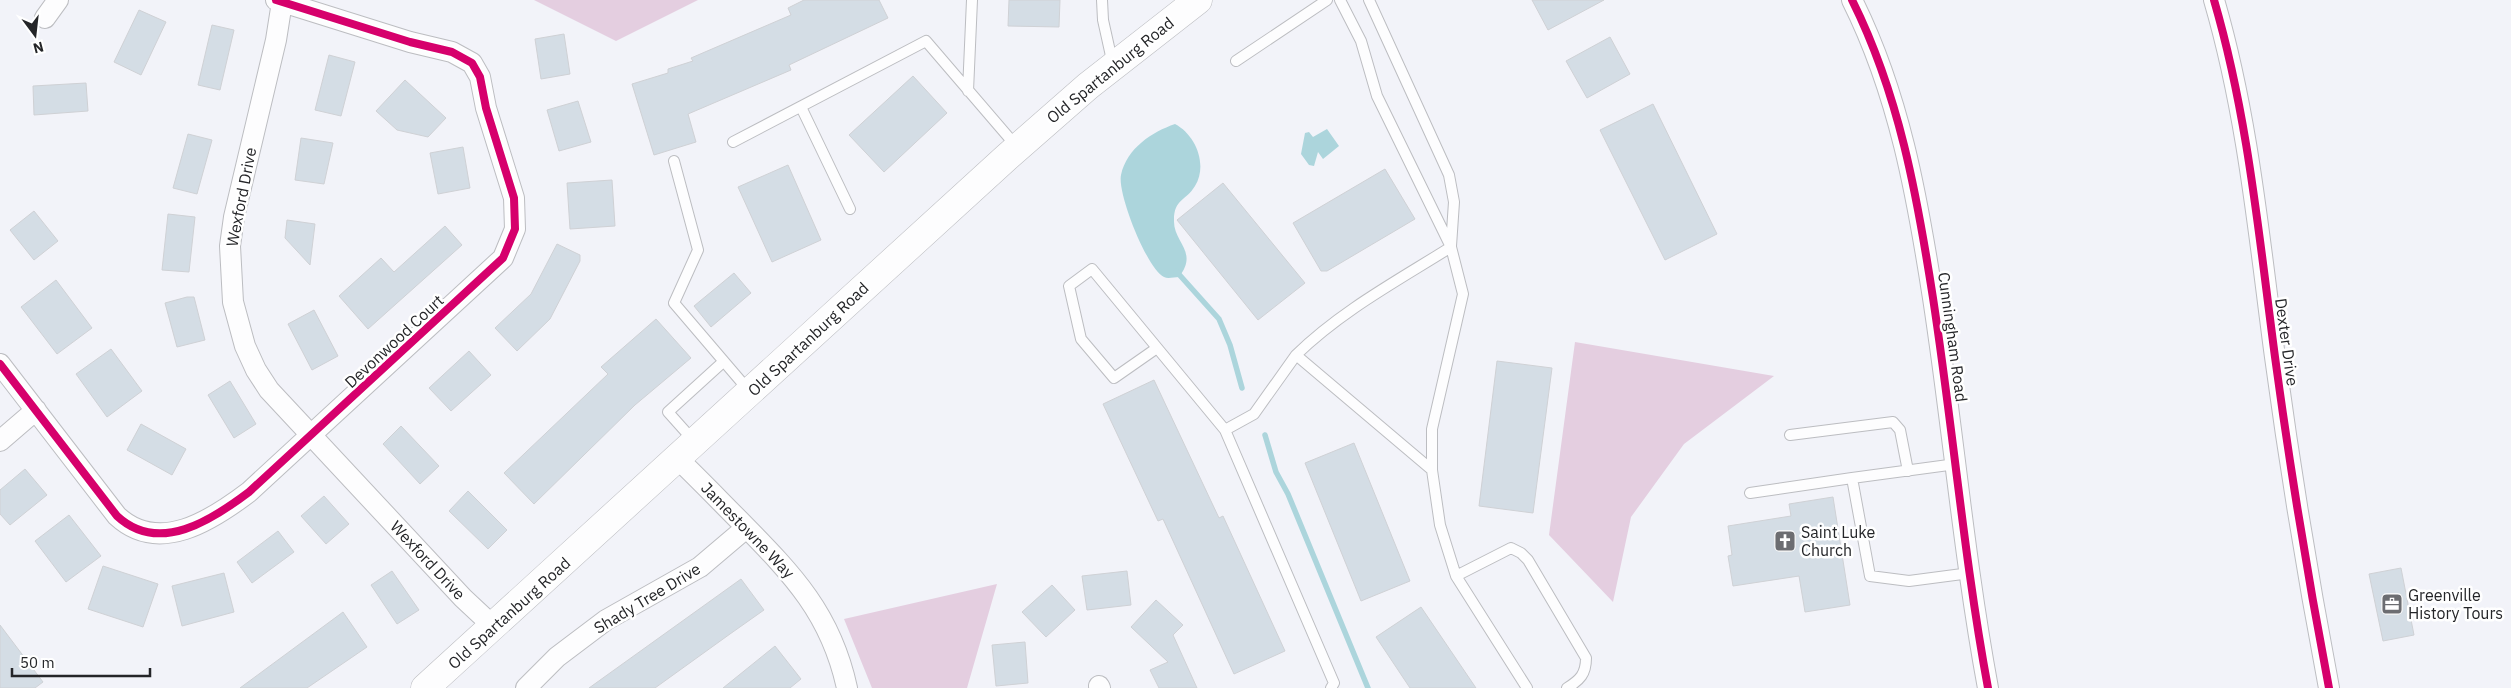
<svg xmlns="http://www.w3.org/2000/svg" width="2511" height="688" font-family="'IBM Plex Sans',sans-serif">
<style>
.forest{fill:#e4cee0}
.water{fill:#acd5dc}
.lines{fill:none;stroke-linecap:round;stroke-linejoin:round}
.stream{stroke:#acd5dc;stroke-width:5.5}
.building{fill:#d4dde5;stroke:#cfd1d5}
.lane-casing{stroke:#bcbdc1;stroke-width:12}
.street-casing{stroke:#bcbdc1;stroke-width:22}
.secondary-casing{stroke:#bcbdc1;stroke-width:29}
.lane{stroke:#fdfdfe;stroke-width:10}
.street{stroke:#fdfdfe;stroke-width:20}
.secondary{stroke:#fdfdfe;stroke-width:28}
.cycleway-casing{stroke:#fff;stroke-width:11}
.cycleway{stroke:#d6006c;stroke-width:8}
.labels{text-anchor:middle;stroke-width:5;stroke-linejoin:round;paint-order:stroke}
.street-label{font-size:16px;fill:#242528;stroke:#fff}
.poi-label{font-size:16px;fill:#242528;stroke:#fff;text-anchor:start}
</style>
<rect width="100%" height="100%" fill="#f2f3f9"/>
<path class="forest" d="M534,0h164l-82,41z
M1575,342l199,34 -90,68 -53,73 -18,85 -64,-67z
M997,584l-30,104h-95l-28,-69z"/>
<path class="water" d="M1175,124c21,11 33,41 20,62 -9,15 -21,13 -21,34 -1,23 25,31 5,57 -5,0 -11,2 -15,0 -17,-8 -47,-84 -43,-102 6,-27 31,-43 54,-51z
M1327,129l12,17 -16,13 -5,-7 -4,14 -5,-1 -8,-11 4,-21 4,-1 4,5z"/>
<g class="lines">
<path class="stream" d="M1176,271l43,48 11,26 12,43
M1265,435l11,37 12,22 80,194"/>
</g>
<path class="building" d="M804,0h75l9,18 -99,47 2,5 -103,44 8,28 -42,13 -22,-71 36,-11v-4l25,-8 -2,-3 100,-43 -3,-7z
M1009,0h51l-1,27 -51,-1z
M1532,0h72l-56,30z
M139,10l27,12 -25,53 -27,-13z
M212,25l22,5 -14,60 -22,-5z
M564,34l6,40 -29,5 -6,-40z
M1610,37l20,37 -43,24 -21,-37z
M329,55l26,7 -14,54 -26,-6z
M913,76l34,37 -63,59 -35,-37z
M405,80l41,38 -18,19 -31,-7 -21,-19z
M86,83l2,28 -54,4 -1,-29z
M578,101l13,41 -32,9 -12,-41z
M1653,104l64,130 -52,26 -65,-130z
M188,134l24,6 -15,54 -24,-6z
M301,138l32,5 -9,41 -29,-4z
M463,147l7,41 -32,6 -8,-41z
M788,165l33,75 -49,22 -34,-75z
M1385,169l30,50 -88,52h-6l-28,-48z
M612,180l3,46 -45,3 -3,-46z
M1223,183l82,100 -47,37 -81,-100z
M34,211l24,30 -24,19 -24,-30z
M168,214l27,3 -6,55 -27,-2z
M287,220l28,4 -5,41 -25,-27z
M445,226l17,19 -94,84 -29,-33 42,-38 13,14z
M557,244l23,11v6l-30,58 -33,32 -22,-23 36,-34z
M734,273l17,20 -40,34 -17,-21z
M56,280l36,48 -35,26 -36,-47z
M187,297h7l11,43 -28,7 -12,-44z
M314,310l24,46 -26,14 -24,-46z
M656,319l35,39 -56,47 -101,99 -30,-31 104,-99 -7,-7z
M111,349l31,42 -35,26 -31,-43z
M469,351l22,24 -40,36 -22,-23z
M1497,361l55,7 -19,145 -54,-7z
M1154,380l65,138 4,-2 62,135 -51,23 -71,-155 -5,2 -55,-117z
M230,381l26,43 -22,14 -26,-43z
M141,424l45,25 -14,26 -45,-25z
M401,426l38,40 -19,18 -37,-40z
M1354,443l56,138 -49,20 -56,-138z
M25,469l22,26 -37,30 -10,-11v-24z
M468,491l39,39 -19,19 -39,-38z
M324,496l25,28 -23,20 -25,-28z
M1833,497l17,108 -45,7 -6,-36 -66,10 -5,-30 4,-1 -4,-29 63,-10 -2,-12z
M69,515l32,41 -35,26 -31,-41z
M278,531l16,21 -42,31 -15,-21z
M103,566l55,18 -15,43 -55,-18z
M2401,568l13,67 -31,6 -14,-67z
M392,571l27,39 -22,14 -26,-39z
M1127,571l4,34 -44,5 -5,-34z
M224,573l10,39 -52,14 -10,-40z
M741,579l23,31 -34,24 -75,54h-66z
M1052,585l23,25 -29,27 -24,-25z
M1156,600l27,25 -10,10 24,53h-38l-9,-18 18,-8 -37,-35z
M1421,607l55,81h-66l-34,-51z
M343,612l24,35 -60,41h-67z
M0,625l43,57 -8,6h-35z
M1025,642l3,41 -32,3 -4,-41z
M775,646l26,33 -11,9h-67z"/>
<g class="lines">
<g class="lane-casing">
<path id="lane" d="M1102,0l1,20 10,45
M1340,0l21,41 16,55 74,151 12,47 -31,135v41l8,55 16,51 71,112
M1369,0l80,175 5,27 -3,44
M1236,61l91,-61
M968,91l4,-91
M801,107l49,102
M733,142l193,-101 91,106
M674,161l24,89 -24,53 76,89
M1157,348l-43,30 -33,-39 -12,-53 23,-17 133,161
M1296,355l-42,59 -29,16 109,253 -3,5
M1790,435l103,-13 7,8 8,41
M693,440l-25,-28 55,-50
M1956,464l-104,14 18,98 39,5 61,-8
M1432,470l-136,-115c45,-44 101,-74 155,-108
M1750,493l102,-15
M1456,576l55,-28 10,5 7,7 58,98c0,16 -6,22 -19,30"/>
</g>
<g class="street-casing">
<path id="street" d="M1852,0c47,94 65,195 81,298 20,130 31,261 55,390
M2214,0c34,116 45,237 61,357 15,111 33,221 54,331
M282,2l-6,38 -42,177 -4,29 3,56 12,44 11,24 13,20 194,208 31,29
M45,18l13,-18
M0,364l117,152c42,39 95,4 132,-24l254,-234 12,-29 -1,-31 -28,-90 -6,-31 -8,-14 -20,-11 -42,-10 -134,-42
M0,441l36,-31
M677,458c22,21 43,43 65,65 51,52 89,91 105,165
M1099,686l1,2
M526,688l31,-31 49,-37 94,-53 46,-39"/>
</g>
<g class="secondary-casing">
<path id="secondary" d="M425,688l582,-531 81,-71 110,-86"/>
</g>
<use href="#lane" class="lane"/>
<use href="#street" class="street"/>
<use href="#secondary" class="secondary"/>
<g class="cycleway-casing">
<path id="cycleway" d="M1852,0c47,94 65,195 81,298 20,130 31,261 55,390
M2214,0c34,116 45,237 61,357 15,111 33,221 54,331
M0,364l117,152c42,39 95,4 132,-24l254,-234 12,-29 -1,-31 -28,-90 -6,-31 -8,-14 -20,-11 -42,-10 -134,-42"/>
</g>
<use href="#cycleway" class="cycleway"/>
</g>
<defs>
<g id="church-square" transform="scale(1.125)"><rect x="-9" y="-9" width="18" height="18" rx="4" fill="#6c6d71" stroke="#fff"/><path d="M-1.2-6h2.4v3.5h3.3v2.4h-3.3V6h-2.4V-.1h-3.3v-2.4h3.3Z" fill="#fff"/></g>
<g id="office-square" transform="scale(1.125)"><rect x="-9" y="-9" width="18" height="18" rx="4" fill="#6c6d71" stroke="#fff"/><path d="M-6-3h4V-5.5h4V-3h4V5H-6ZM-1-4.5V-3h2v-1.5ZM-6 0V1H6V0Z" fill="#fff"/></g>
</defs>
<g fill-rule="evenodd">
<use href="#church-square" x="1785" y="541"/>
<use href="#office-square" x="2392" y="604"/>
</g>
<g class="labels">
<g class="street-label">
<text transform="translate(1110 70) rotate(-39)" y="6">Old Spartanburg Road</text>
<text transform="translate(241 197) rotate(-79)" y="6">Wexford Drive</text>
<text transform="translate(1953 337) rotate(82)" y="6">Cunningham Road</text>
<text transform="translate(808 339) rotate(-43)" y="6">Old Spartanburg Road</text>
<text transform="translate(394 341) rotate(-43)" y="6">Devonwood Court</text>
<text transform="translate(2287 342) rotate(82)" y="6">Dexter Drive</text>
<text transform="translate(748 530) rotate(46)" y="6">Jamestowne Way</text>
<text transform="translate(428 560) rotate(47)" y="6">Wexford Drive</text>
<text transform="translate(647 598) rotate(-31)" y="6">Shady Tree Drive</text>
<text transform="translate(509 613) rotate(-42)" y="6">Old Spartanburg Road</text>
</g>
<g class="poi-label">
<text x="1801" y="538">Saint Luke<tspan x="1801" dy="18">Church</tspan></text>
<text x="2408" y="601">Greenville<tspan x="2408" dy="18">History Tours</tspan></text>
</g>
</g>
<g transform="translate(35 35) rotate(165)" stroke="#ffffff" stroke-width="4" paint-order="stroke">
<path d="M0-4L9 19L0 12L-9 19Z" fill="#242528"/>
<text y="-8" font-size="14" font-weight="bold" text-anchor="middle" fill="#242528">N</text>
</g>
<path d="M12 668v8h138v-8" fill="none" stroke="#242528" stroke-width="2.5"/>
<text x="20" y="668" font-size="15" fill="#242528" stroke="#ffffff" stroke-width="4" paint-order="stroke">50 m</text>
</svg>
